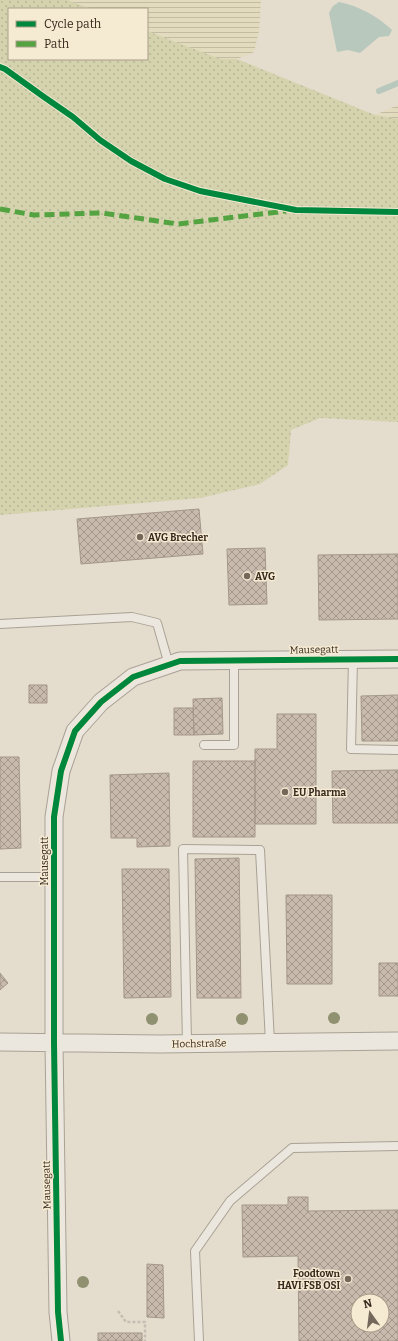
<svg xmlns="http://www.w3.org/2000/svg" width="398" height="1341" font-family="Bitter,serif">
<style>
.farmland{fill:url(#farmland-rules)}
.grass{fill:url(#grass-dots)}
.water{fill:#b8c8bd}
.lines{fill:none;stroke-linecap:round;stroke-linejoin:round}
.stream{stroke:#b8c8bd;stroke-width:6}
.building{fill:url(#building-cross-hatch);stroke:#a4988b;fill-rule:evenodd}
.service-casing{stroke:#a9a195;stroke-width:10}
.minor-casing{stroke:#a9a195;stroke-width:19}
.path{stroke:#c5beb4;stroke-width:2.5;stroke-dasharray:3 2;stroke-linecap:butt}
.service{stroke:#ece7de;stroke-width:8}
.minor{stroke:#ece7de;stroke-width:17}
.quiet{stroke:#53a341;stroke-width:5;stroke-dasharray:10 5;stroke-linecap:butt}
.cycleway-casing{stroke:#f5ead2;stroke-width:8}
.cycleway{stroke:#00873e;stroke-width:6}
.tree{fill:#8f9170}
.poi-dot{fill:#74685a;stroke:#f5ead2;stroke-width:1.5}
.labels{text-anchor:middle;stroke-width:3;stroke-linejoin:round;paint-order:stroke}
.poi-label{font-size:10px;font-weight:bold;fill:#38291d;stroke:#f5ead2;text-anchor:start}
.street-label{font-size:10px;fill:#38291d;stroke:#f5ead2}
</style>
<defs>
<pattern id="farmland-rules" width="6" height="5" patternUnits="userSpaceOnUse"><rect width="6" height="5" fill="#e3dbbd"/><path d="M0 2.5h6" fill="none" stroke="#c4bca2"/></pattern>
<pattern id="grass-dots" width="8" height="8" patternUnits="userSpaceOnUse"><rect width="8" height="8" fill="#d4d3ae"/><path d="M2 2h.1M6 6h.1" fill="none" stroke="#b7b595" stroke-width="1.8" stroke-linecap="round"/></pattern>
<pattern id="building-cross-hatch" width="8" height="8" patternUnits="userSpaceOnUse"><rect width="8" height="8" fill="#c8baad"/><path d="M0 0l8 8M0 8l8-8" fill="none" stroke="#a3978c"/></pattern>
</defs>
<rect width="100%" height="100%" fill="#e4dccc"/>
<path class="farmland" d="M68,0h193l-2,31 -5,21 -17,7 -17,1 -73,-29v-22h-56z
M398,105v14l-23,-4z"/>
<path class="grass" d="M0,0h68l23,9h-82v50h138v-28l73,28h17l138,56 23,4v303l-78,-4 -29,12 -3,35 -28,19 -60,14 -200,17z"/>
<path class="water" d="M339,2c20,4 38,14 53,28l-3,6 -10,1 -19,16 -12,-3 -11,2 -8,-39 4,-7z"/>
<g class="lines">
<path class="stream" d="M379,91l19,-8"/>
</g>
<path class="building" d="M199,509l4,45 -122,10 -4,-45z
M265,548l2,56 -38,1 -2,-56z
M398,554v65l-79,1 -1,-65z
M29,685h18v18h-18z
M398,695v46h-36l-1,-45z
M222,698l1,36 -29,1 -1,-36z
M174,708h19l1,27h-20z
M277,714h39v110h-61v-75h22z
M0,757h19l2,91 -21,1z
M193,761h62v76h-62z
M398,770v53h-65l-1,-52z
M169,773l1,73 -33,1v-9h-26l-1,-63z
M239,858l2,140h-44l-2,-139z
M122,869h47l2,128 -47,1z
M286,895h46v89h-45z
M379,963h19v33h-19z
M0,973l8,10 -8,7z
M288,1197h20v14l90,-1v131h-99l-1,-85 -55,1 -1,-52h46zM358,1301h24v24h-24z
M147,1264l16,1 1,53 -17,-1z
M98,1333h44v8h-44z"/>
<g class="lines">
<g class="service-casing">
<path id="service" d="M0,624l132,-7 25,6 12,42
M353,659l-2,90 47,1
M204,745h30v-85
M0,877h54
M187,1043l-4,-194 77,1 10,192
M199,1341l-4,-90 35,-50 62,-53 106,-2"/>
</g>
<g class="minor-casing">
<path id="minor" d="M0,1042l160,2 238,-3
M61,1341l-3,-29 -4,-269v-226l7,-46 14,-40 26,-29 32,-25 47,-16 218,-2"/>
</g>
<path class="path" d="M118,1311l8,11h19v19"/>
<use href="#service" class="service"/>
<use href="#minor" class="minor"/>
<path class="quiet" d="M0,209l34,6 68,-2 76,11 108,-13"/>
<g class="cycleway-casing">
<path id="cycleway" d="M0,67l5,2 39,28 29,20 27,23 31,21 34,18 35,12 96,19 102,2
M61,1341l-3,-29 -4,-269v-226l7,-46 14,-40 26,-29 32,-25 47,-16 218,-2"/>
</g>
<use href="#cycleway" class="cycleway"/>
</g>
<g class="tree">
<circle cx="334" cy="1018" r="6"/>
<circle cx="152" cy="1019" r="6"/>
<circle cx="242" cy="1019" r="6"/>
<circle cx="83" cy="1282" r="6"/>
</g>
<g class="poi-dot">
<circle cx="140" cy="537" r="4"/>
<circle cx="247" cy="576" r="4"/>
<circle cx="285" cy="792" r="4"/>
<circle cx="348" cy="1279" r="4"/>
</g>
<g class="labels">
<g class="poi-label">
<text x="148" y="541">AVG Brecher</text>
<text x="255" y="580">AVG</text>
<text x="293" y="796">EU Pharma</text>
<text x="340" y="1277" text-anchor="end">Foodtown<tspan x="340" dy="12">HAVI FSB OSI</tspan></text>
</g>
<g class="street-label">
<text transform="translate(314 649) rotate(-1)" y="4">Mausegatt</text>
<text transform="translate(44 861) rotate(-90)" y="4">Mausegatt</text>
<text transform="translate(199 1043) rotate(-1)" y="4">Hochstraße</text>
<text transform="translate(46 1185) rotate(-91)" y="4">Mausegatt</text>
</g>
</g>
<rect x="8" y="8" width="140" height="52" fill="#f5ead2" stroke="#a99d8a"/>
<rect x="16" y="21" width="20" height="6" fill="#00873e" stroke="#a99d8a"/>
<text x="44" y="28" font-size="12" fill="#38291d">Cycle path</text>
<rect x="16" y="41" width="20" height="6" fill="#53a341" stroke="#a99d8a"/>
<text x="44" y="48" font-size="12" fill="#38291d">Path</text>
<g transform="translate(370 1313) rotate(346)"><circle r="19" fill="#f5ead2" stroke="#a99d8a"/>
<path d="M0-3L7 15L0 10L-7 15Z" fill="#74685a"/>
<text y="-6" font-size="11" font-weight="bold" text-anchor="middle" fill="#38291d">N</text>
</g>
</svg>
